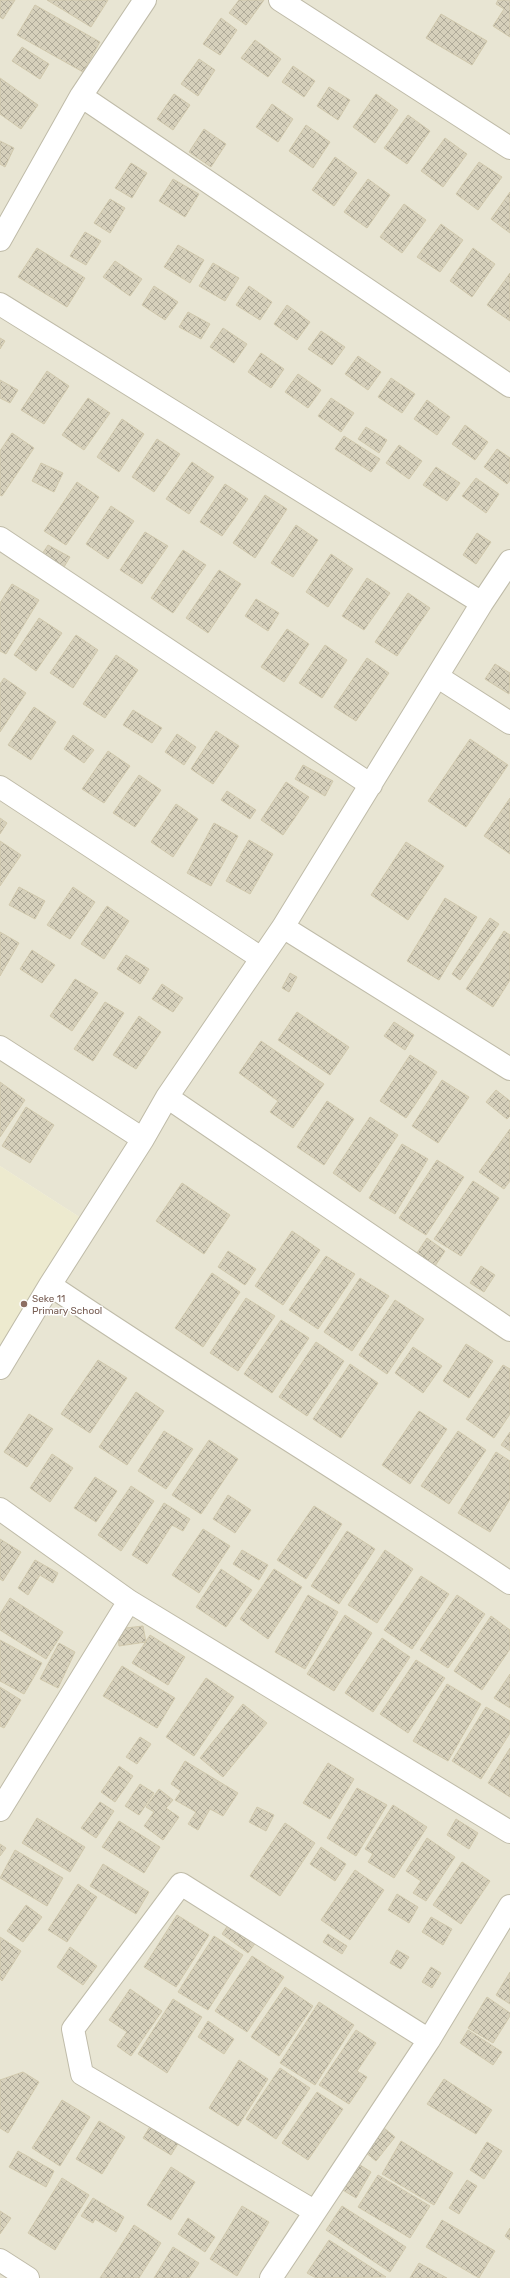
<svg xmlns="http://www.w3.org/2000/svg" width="510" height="2278" font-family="Rubik,sans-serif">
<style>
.residential{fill:#e8e5d3}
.education{fill:#edeacf}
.building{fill:url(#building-cross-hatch);stroke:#d1c9ad}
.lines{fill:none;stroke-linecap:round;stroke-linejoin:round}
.street-casing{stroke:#bfbba8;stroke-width:24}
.street{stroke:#fff;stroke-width:22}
.education-dot{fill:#8d6e63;stroke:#fff;stroke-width:1.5}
.labels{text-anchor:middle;stroke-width:3;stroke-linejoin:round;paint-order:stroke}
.education-label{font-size:10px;fill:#785e54;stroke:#fff;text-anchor:start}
</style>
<defs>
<pattern id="building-cross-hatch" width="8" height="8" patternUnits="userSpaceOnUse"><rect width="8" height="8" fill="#d6d0bb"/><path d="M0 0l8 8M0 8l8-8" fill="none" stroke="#afaa99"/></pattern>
</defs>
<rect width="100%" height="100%" fill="#f4f2e6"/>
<path class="residential" d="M0,0h510v2278h-510v-897l95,-154 -95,-61z"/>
<path class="education" d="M0,1166l95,61 -95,154z"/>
<path class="building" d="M0,0h15l-12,19 -3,-2z
M47,0h61l-17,27z
M239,0h25l-18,25 -17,-12z
M498,0h12v37l-17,-11 11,-17 -8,-5z
M35,5l65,37 -17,30 -66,-37z
M441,14l46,27 -15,24 -46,-27z
M221,18l16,12 -17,25 -17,-11z
M255,40l26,19 -13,18 -27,-19z
M22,47l27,17 -9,15 -28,-18z
M199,59l16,11 -17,26 -17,-12z
M293,66l22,15 -11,16 -22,-15z
M0,78l38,27 -17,24 -21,-15z
M329,87l21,13 -12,20 -21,-14z
M174,94l16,11 -17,25 -16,-11z
M376,94l22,16 -23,33 -22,-16z
M272,104l21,15 -15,23 -22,-15z
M408,115l22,16 -23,33 -23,-16z
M306,125l24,17 -17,26 -24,-17z
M204,129l22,15 -15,23 -22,-15z
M445,138l22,16 -24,33 -22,-16z
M0,141l14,7 -9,19 -5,-3z
M335,157l22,16 -23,33 -22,-16z
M479,162l23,15 -24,33 -22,-16z
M131,163l16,10 -15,25 -17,-10z
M173,179l26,15 -14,23 -26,-16z
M368,179l22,16 -23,33 -23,-16z
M510,192v41l-19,-14z
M110,199l15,9 -15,25 -16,-10z
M404,204l22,16 -24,33 -22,-16z
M441,224l22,16 -23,32 -23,-15z
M85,232l16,9 -15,24 -16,-9z
M178,245l26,15 -14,23 -26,-16z
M37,248l48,30 -18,29 -49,-30z
M473,248l22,16 -23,33 -22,-16z
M115,261l27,18 -12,17 -27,-19z
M213,263l26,15 -14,23 -26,-15z
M510,273v48l-23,-16z
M154,286l24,16 -13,18 -23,-15z
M249,286l23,16 -12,18 -24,-15z
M287,305l23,17 -13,18 -23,-16z
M188,312l22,12 -9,15 -22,-12z
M223,328l24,16 -13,19 -24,-16z
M321,331l24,16 -13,18 -24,-16z
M0,338l5,3 -5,8z
M261,353l23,16 -13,19 -23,-16z
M358,356l23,16 -13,18 -23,-16z
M47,371l22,15 -25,38 -23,-14z
M298,374l23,16 -13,18 -23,-16z
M391,378l24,16 -13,19 -24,-16z
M0,380l18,10 -8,13 -10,-5z
M88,398l22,15 -26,37 -22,-15z
M331,398l23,15 -13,19 -23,-16z
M427,400l23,17 -13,18 -23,-16z
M122,419l22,15 -25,38 -22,-15z
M465,425l23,17 -13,18 -23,-16z
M366,427l21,13 -8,13 -21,-14z
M12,433l22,15 -32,48 -2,-1v-44z
M344,436l36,23 -9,13 -36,-23z
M157,439l23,15 -26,38 -22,-15z
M399,445l23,16 -13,18 -23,-16z
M497,449l13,9v22l-3,4 -23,-17z
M192,462l22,15 -25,37 -23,-15z
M41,463l22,10 -9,19 -22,-11z
M436,467l24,16 -13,18 -24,-16z
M476,478l23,16 -13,19 -24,-17z
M77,482l22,15 -33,48 -22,-14z
M225,484l23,15 -26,37 -22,-14z
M265,495l22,14 -32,49 -22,-15z
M111,506l23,15 -26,38 -22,-15z
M296,525l22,15 -25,37 -22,-14z
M145,532l23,14 -26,38 -22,-14z
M477,533l14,9 -15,22 -13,-9z
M48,545l22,12 -6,10 -22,-13z
M183,550l23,15 -33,48 -22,-15z
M331,554l22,15 -25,38 -22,-15z
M219,570l22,14 -33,49 -22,-15z
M367,578l23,15 -26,37 -22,-14z
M12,584l27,16 -33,54 -6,-3v-48z
M408,593l22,15 -33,48 -22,-14z
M256,599l23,14 -11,18 -23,-15z
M39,618l23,15 -26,38 -22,-16z
M287,629l22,15 -25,38 -23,-15z
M76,635l22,15 -25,38 -23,-15z
M325,645l22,15 -25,38 -23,-15z
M116,655l22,15 -33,48 -22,-14z
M367,658l22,15 -33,48 -22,-14z
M495,664l15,9 -1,21 -24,-15z
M4,678l22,15 -26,39v-48z
M34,707l22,15 -25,38 -23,-15z
M133,710l29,18 -10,15 -29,-18z
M216,731l23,15 -26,38 -22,-15z
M177,734l19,13 -12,18 -19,-13z
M73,735l21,15 -10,13 -20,-14z
M470,739l38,26 -42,62 -38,-26z
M108,751l22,15 -26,37 -22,-14z
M303,765l30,16 -8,15 -30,-17z
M139,775l22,15 -26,37 -22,-14z
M286,782l23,15 -26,38 -22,-15z
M227,791l29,19 -6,9 -29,-19z
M510,798v56l-26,-18z
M176,804l22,15 -25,38 -22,-15z
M0,818l7,5 -7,11z
M214,823l24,13 -27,50 -24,-13z
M249,840l24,14 -23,40 -24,-13z
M0,841l21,14 -21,31z
M406,842l38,24 -36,54 -37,-25z
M19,887l26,14 -10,18 -26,-14z
M73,887l22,15 -25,37 -23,-14z
M445,898l32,19 -38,63 -32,-19z
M107,906l22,15 -25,38 -23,-15z
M490,918l9,6 -39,56 -8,-6z
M504,931l6,4v45l-17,27 -27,-18z
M0,932l19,11 -19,33z
M32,950l23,15 -13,18 -22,-14z
M126,955l23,14 -9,15 -23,-15z
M290,973l7,4 -8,15 -7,-4z
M75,979l23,14 -26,38 -22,-15z
M162,984l21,14 -10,14 -21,-13z
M105,1002l19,11 -31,48 -19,-12z
M297,1012l52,35 -19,28 -52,-35z
M139,1016l22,16 -25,37 -23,-14z
M394,1022l20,13 -9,15 -21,-14z
M261,1041l63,43 -31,44 -23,-16 8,-11 -39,-28z
M410,1055l27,17 -31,46 -26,-17z
M442,1080l27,17 -31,46 -26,-17z
M0,1082l25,18 -25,37z
M496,1090l14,11v15l-3,3 -21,-17z
M327,1101l27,18 -30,46 -27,-18z
M26,1107l28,18 -24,38 -28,-17z
M370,1117l28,18 -38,57 -27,-19z
M510,1129v52l-6,8 -25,-17z
M402,1144l26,15 -33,55 -26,-16z
M437,1160l27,17 -38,58 -27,-17z
M473,1181l26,17 -38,58 -27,-17z
M182,1183l48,32 -26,39 -48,-33z
M292,1231l28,19 -37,55 -28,-19z
M427,1238l18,13 -10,15 -18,-13z
M228,1251l28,18 -11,16 -27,-18z
M326,1256l29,18 -37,55 -29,-19z
M481,1266l14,9 -11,17 -14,-9z
M212,1273l28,19 -37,55 -28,-19z
M360,1278l29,18 -37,55 -28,-19z
M246,1298l29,18 -37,55 -28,-18z
M395,1300l29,19 -37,55 -28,-19z
M281,1320l28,18 -37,55 -28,-19z
M316,1342l28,19 -37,55 -28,-19z
M466,1344l27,17 -24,37 -26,-17z
M413,1347l29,19 -19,27 -28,-20z
M98,1360l29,18 -37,55 -29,-19z
M350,1364l28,19 -37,55 -28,-19z
M503,1365l7,4v45l-16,24 -28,-19z
M136,1392l28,19 -37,54 -28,-18z
M419,1411l28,18 -37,55 -28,-19z
M29,1414l24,15 -26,38 -23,-15z
M164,1431l29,18 -27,40 -28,-18z
M458,1431l28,19 -37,54 -28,-18z
M510,1432v19l-9,-6z
M209,1440l29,19 -37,55 -29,-19z
M496,1452l14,9v38l-20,33 -32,-19z
M52,1454l21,14 -23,34 -20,-14z
M95,1477l22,14 -21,31 -22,-14z
M131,1486l23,15 -33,50 -23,-16z
M228,1495l23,15 -16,23 -22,-14z
M164,1503l26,16 -7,12 -11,-6 -25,39 -15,-9z
M314,1506l28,18 -36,55 -29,-19z
M203,1529l27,17 -31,47 -27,-18z
M347,1531l28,18 -36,55 -28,-18z
M0,1539l21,13 -18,29 -3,-2z
M242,1550l26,15 -9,15 -26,-16z
M385,1550l28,19 -36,54 -29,-18z
M35,1560l23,13 -5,10 -13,-8 -12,20 -10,-7z
M221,1569l31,21 -26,37 -30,-20z
M274,1569l28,18 -34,52 -28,-20z
M421,1576l28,18 -37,55 -28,-19z
M308,1595l30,17 -33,57 -30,-17z
M457,1595l28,19 -37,54 -28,-18z
M10,1598l53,34 -17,27 -46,-29v-16z
M345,1615l27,18 -38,58 -27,-17z
M491,1616l19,14v19l-28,41 -28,-19z
M143,1626l3,16 -27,4 -2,-17z
M150,1635l35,22 -17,28 -36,-22z
M382,1638l28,19 -37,55 -28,-19z
M0,1640l42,23 -18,31 -24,-13z
M59,1643l16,9 -17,36 -18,-9z
M416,1660l29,18 -37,55 -28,-19z
M122,1666l53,32 -18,30 -54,-32z
M510,1674v34l-16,-10z
M206,1678l28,19 -40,59 -28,-19z
M447,1684l34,20 -33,57 -35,-20z
M0,1687l21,13 -17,28 -4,-2z
M243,1704l24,19 -44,54 -23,-19z
M486,1707l24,14v12l-29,46 -29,-18z
M140,1737l11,7 -14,20 -11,-7z
M510,1748v49l-22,-14z
M185,1761l53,32 -15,23 -13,-7 -12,21 -10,-6 8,-12 -21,-12 6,-9 -10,-7z
M328,1763l26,16 -24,40 -27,-16z
M119,1766l14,10 -18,26 -14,-10z
M140,1784l14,9 -15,22 -14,-9z
M357,1788l30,17 -31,51 -29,-18z
M159,1789l14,11 -7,8 13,9 -16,23 -19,-14 10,-14 -8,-5z
M100,1802l14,9 -18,27 -15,-10z
M393,1805l34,22 -33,51 -26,-16 5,-8 -8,-5z
M257,1807l17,8 -8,16 -17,-9z
M37,1818l48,29 -15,25 -48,-29z
M456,1819l22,14 -9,16 -22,-14z
M119,1821l41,26 -16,26 -42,-26z
M285,1823l30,20 -35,53 -30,-20z
M427,1838l28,19 -29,44 -13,-8 8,-12 -15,-10z
M0,1844l6,4 -6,8z
M321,1847l25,17 -11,17 -25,-17z
M15,1850l48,28 -16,28 -47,-28z
M462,1862l28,19 -29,43 -28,-19z
M103,1864l46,28 -13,22 -46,-28z
M355,1870l29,20 -34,50 -29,-20z
M78,1884l19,13 -30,45 -19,-12z
M397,1894l21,13 -9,16 -21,-13z
M26,1905l16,12 -19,25 -16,-11z
M177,1915l32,20 -33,52 -32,-20z
M431,1917l21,12 -9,16 -21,-13z
M230,1922l27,19 -9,12 -26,-19z
M328,1934l19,12 -5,8 -19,-12z
M214,1936l29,19 -35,55 -30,-18z
M0,1937l21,14 -19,30 -2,-2z
M70,1947l27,19 -14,19 -26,-18z
M397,1950l12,7 -8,12 -11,-6z
M252,1956l32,21 -37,55 -32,-21z
M431,1967l10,6 -9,15 -10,-6z
M510,1972v32l-14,-9z
M285,1987l28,19 -34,50 -28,-19z
M130,1989l32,22 -31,45 -14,-10 10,-14 -18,-12z
M487,1997l23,16v3l-17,27 -25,-15z
M173,1999l29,18 -35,56 -29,-19z
M319,2002l35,23 -39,60 -35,-22z
M208,2021l26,18 -10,15 -26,-17z
M356,2030l20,13 -19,28 10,6 -18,27 -30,-19z
M468,2030l34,22 -9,13 -33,-22z
M239,2060l29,19 -30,47 -29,-18z
M280,2068l30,20 -34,51 -30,-20z
M23,2072l16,10 -31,51 -8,-5v-48z
M444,2079l48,31 -16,24 -49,-30z
M317,2092l26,17 -35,51 -26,-17z
M62,2100l28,17 -30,49 -28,-18z
M99,2121l26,16 -23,37 -26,-15z
M151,2125l28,17 -8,13 -28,-17z
M384,2128l11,9 -19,24 -11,-9z
M401,2141l52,32 -19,32 -52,-31z
M487,2142l15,9 -18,28 -14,-9z
M18,2151l36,20 -8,16 -37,-20z
M357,2163l14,9 -15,26 -15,-9z
M171,2167l24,15 -24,38 -24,-15z
M378,2175l52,31 -20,32 -52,-31z
M62,2178l27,17 -34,55 -27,-17z
M467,2180l10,6 -18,28 -10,-6z
M93,2198l31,19 -8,15 -21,-13 -2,4 -12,-7z
M242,2206l27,16 -32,54 -27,-17z
M342,2206l64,41 -16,25 -64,-42z
M0,2211l11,7 -11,16z
M188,2218l27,19 -10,15 -27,-18z
M442,2220l53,31 -16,27 -53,-31z
M134,2225l27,18 -22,35h-39z
M510,2228v12l-5,-4z
M329,2240l57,37 -70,1 -9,-5z
M173,2247l26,16 -10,15h-35z
M419,2263l28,15h-37z"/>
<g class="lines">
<g class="street-casing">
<path id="street" d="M280,0l230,148
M81,96l429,290
M0,240l81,-144 64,-96
M0,304l482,299
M0,538l371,247
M438,677l72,46
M0,787l261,171
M283,927l227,142
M0,1047l143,92
M167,1097l343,233
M50,1285c151,102 308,196 460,298
M0,1368l50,-83 93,-146 24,-42 116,-170 199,-324 28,-42
M0,1509l129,92 381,231
M0,1810l129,-209
M314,2211l-232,-137 -9,-45 108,-145 248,156
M0,2260l28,18
M271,2278l158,-238 81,-134"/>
</g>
<use href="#street" class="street"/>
</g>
<circle class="education-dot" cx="24" cy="1304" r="4"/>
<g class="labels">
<g class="education-label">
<text x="32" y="1302">Seke 11<tspan x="32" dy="12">Primary School</tspan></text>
</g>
</g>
</svg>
